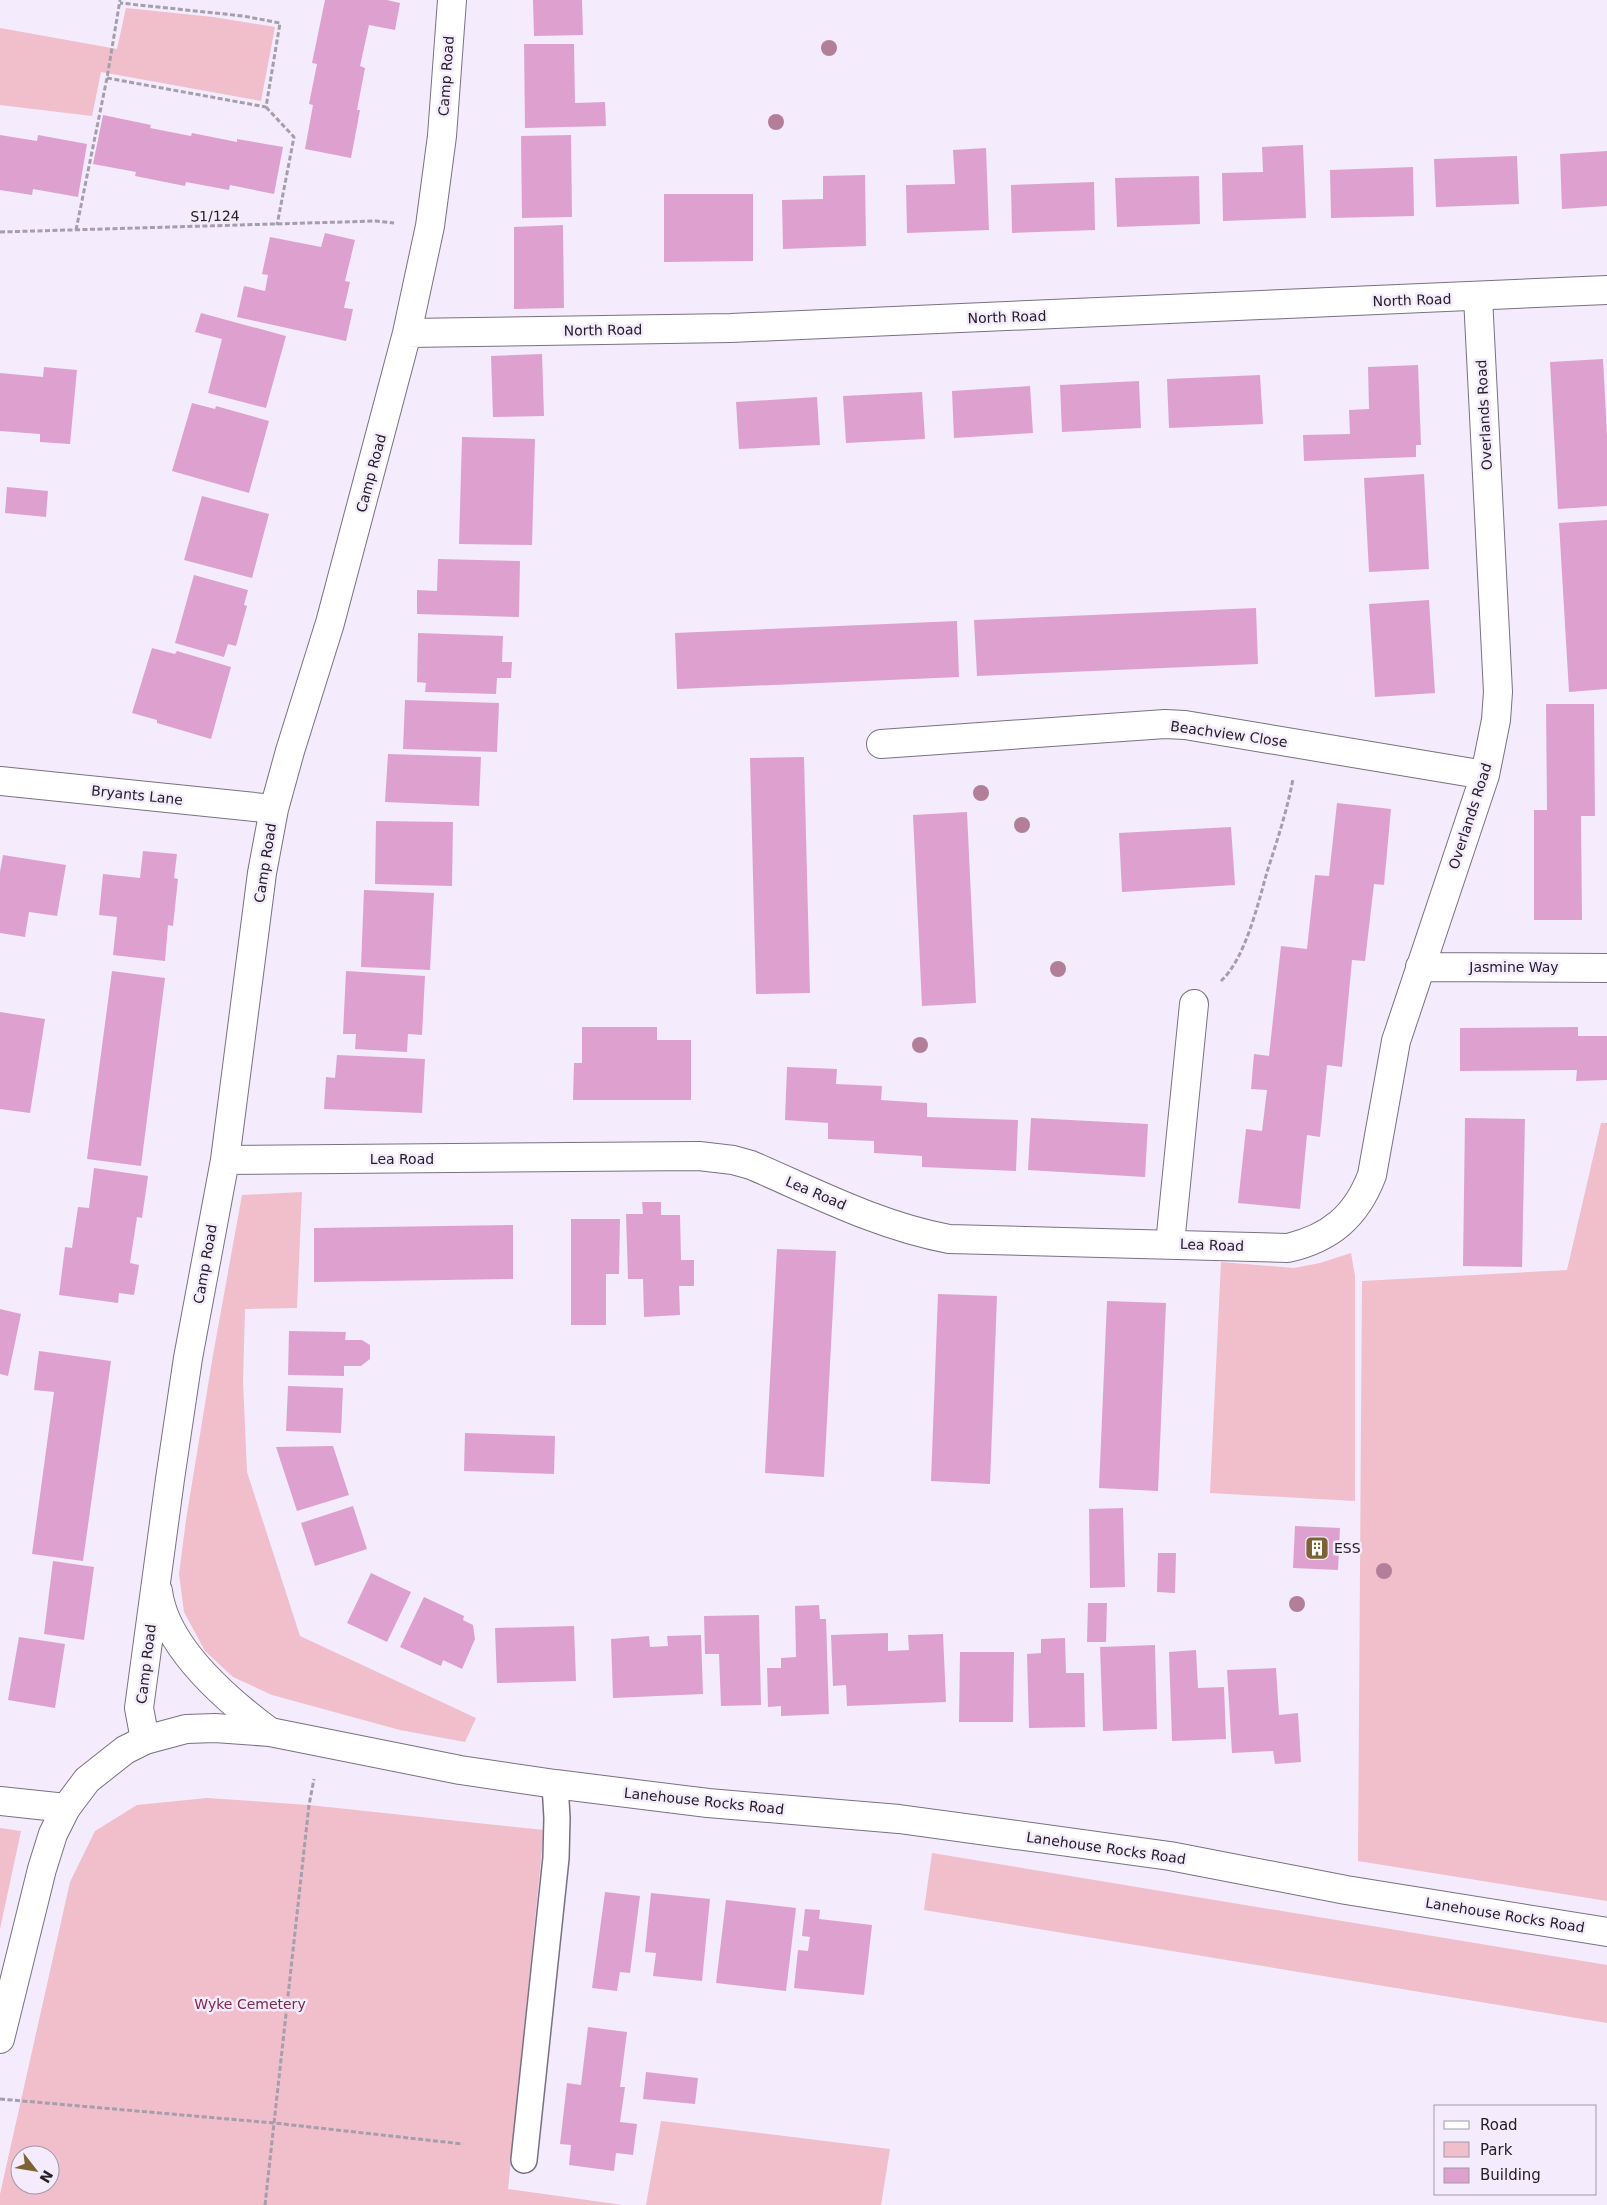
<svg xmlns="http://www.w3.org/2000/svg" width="1607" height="2205" font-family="'DejaVu Sans',sans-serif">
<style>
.green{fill:#f1becb;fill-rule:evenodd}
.building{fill:#dea1cf}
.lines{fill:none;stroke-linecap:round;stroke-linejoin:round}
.lane-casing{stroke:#7a7083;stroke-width:28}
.street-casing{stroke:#7a7083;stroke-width:30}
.secondary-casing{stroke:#7a7083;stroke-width:30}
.path{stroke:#a59eab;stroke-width:3;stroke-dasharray:5 2.5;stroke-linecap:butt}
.lane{stroke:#fff;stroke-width:25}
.street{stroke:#fff;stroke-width:28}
.secondary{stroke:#fff;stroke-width:28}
.tree{fill:#b37f98}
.labels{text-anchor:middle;stroke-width:5;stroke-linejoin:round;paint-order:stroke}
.street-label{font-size:14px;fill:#242027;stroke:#f4ebfc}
.poi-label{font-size:14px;fill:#242027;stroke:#f4ebfc;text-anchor:start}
.park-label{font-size:14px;fill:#7e2646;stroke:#f4ebfc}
</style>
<rect width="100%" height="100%" fill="#f4ebfc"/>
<path class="green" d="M126,8l87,9 62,10 -14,74 -160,-29 -9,44 -92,-11v-77l117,21z
M1601,1123h6v778l-249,-40 4,-580 205,-11z
M302,1192l-5,116 -52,1 -2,72 4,91 53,164 176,82 -11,24 -65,-12 -128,-35 -39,-18 -28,-26 -21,-39 -5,-38 7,-54 27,-165 29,-160z
M1351,1253l4,23v225l-145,-8 11,-231 73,6 26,-5z
M207,1798l102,7 235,25 -36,359 115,16h-623v-11l70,-312 25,-51 42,-26zM20,2155h30v30h-30z
M0,1828l21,3 -21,98z
M932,1853l675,112v58l-683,-113z
M661,2121l229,28 -9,56h-235z"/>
<path class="building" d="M325,0h62l13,3 -5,27 -26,-5 -9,41 5,2 -8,42h3l-9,48 -46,-9 8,-44 -4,-1 8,-40 -5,-1z
M533,0h49l1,35 -49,1z
M524,44h50l1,59 30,-1 1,24 -81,2z
M103,115l48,10 -1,3 41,8 1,-3 45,9v-3l46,8 -9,47 -44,-9 -1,5 -43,-8 -1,4 -50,-10 1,-4 -43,-8z
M0,135l37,6 1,-6 49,9 -9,53 -45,-8 -1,6 -32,-5z
M571,135l1,82 -50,1 -1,-82z
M1303,145l3,73 -83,3 -1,-48 41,-1 -1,-25z
M986,148l3,82 -82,3 -1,-48 49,-1 -2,-34z
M1607,151v55l-45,3 -2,-55z
M1517,156l2,48 -83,3 -2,-48z
M1413,167l1,49 -83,2 -1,-48z
M865,175l1,71 -83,3 -1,-49 41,-1v-23z
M1199,176l1,48 -83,3 -2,-49z
M1094,182l1,48 -83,3 -1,-48z
M664,194h89v67l-89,1z
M563,225l1,83 -50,1v-82z
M325,233l30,7 -10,41 5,1 -6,26 9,1 -7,32 -109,-24 7,-31 21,5 3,-16 -6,-1 8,-37 51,10z
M201,313l85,23 -20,72 -58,-15 14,-54 -27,-7z
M542,354l2,62 -51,1 -2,-61z
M1603,359l4,76v71l-49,3 -8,-147z
M1418,365l3,80h-5v12l-112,4 -1,-26 47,-1 -1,-24 20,-1 -1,-42z
M44,367l33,3 -7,74 -30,-2v-8l-40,-3v-58l43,4z
M1260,375l3,49 -94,4 -2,-49z
M1139,381l2,47 -79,4 -2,-47z
M1030,386l3,47 -79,5 -2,-47z
M922,392l3,47 -79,4 -3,-47z
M817,397l3,48 -81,4 -3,-47z
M192,403l23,6 1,-3 53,15 -20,72 -77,-22z
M462,437l73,2 -3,106 -73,-1z
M1424,474l5,95 -60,3 -5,-94z
M7,487l41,4 -2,26 -41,-4z
M202,496l67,18 -17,64 -68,-18z
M1607,520v169l-38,3 -10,-169z
M438,559l82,2 -1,56 -102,-3v-24l20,1z
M194,575l54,15 -4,15 3,1 -11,40 -8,-2 -4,13 -49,-14z
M1429,600l6,93 -60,4 -6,-93z
M1256,608l2,56 -281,12 -3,-56z
M957,621l2,56 -282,12 -2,-56z
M418,633l85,3 -1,26h10l-1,16h-14l-1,16 -71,-2 1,-9 -9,-1z
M152,648l23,6 2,-3 54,16 -20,72 -54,-16v-3l-25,-7z
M405,700l94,3 -2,49 -94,-3z
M1546,704h48l1,112h-14l1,104h-48v-110h13z
M388,754l93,3 -2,49 -94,-4z
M804,757l6,236 -54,1 -6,-236z
M1337,803l54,6 -7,76 -10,-1 -9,77 -13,-1 -10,107 -15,-2 -7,72 -13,-2 -7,74 -62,-6 8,-74 16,2 5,-41 -16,-1 3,-35 15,2 12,-110 26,3 8,-74 14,1z
M967,812l9,191 -54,3 -9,-191z
M376,821l77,1 -1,64 -77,-2z
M1231,827l4,58 -113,7 -3,-59z
M143,851l34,3 -3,24 4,1 -5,47 -5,-1 -3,36 -52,-6 4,-38 -18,-2 4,-41 37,4z
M3,855l63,10 -9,51 -28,-4 -4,25 -25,-4v-61z
M364,890l70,3 -4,77 -69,-3z
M112,971l53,7 -24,188 -54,-7z
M346,971l79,5 -3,59 -14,-1 -1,18 -52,-3 1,-15h-13z
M0,1012l45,7 -15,94 -30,-4z
M582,1027h75v13h34v60h-118l1,-37h8z
M1578,1027v9h29v44l-31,1 1,-11 -117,1v-43z
M337,1055l88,4 -3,54 -98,-4 2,-32 9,1z
M787,1067l50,2 -1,15 46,2 -1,14 46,3v14l91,3 -2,51 -94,-4v-11l-48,-3v-12l-46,-2v-16l-43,-3z
M1031,1118l117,6 -3,53 -117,-7z
M1465,1118l60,1 -3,148 -59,-1z
M94,1168l54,8 -6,42 -5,-1 -7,46 9,2 -5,30 -15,-2 -1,10 -59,-8 6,-48 7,1 6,-41 11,1z
M642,1202h19v13h19l1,45h13v26h-15l1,29 -36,2 -1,-38h-15l-2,-65h17z
M571,1219h49l-1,55h-13v51h-35z
M513,1225v54l-199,3v-54z
M777,1249l59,2 -12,226 -59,-4z
M938,1294l59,2 -7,188 -59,-3z
M1107,1301l59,2 -8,188 -59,-3z
M0,1309l21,5 -13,62 -8,-2z
M289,1331l57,1 -1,8h17l8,5v14l-9,7h-17v10l-56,-1z
M39,1351l72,10 -28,200 -51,-7 22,-162 -20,-2z
M288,1386l55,2 -2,45 -55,-2z
M465,1433l90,3 -1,38 -90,-3z
M333,1446l16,49 -52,16 -21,-64z
M353,1506l14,43 -52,17 -14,-43z
M1123,1508l2,79 -35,1 -1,-79z
M1295,1526l45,2 -2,42 -45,-2z
M1158,1553h18l-1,40 -18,-1z
M53,1561l41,6 -10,73 -40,-6z
M371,1573l40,19 -24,50 -40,-19z
M424,1597l40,19 -1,4 10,5 2,14 -13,30 -19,-9 -2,6 -41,-19z
M1088,1603h19l-1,39h-19z
M819,1605l1,14h6l3,95 -48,2v-10l-13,1 -1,-39h14v-10l15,-1 -1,-51z
M759,1615l2,90 -40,1 -2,-52h-14l-1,-38z
M574,1626l2,55 -79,2 -2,-55z
M888,1633v18l21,-1 -1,-15 35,-1 3,68 -99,4 -1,-21 -13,1 -2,-51z
M701,1635l2,59 -90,4 -2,-59 38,-3 1,11 18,-1 -1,-10z
M19,1637l46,7 -10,64 -47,-8z
M1065,1638l1,35h18l1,54 -56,1 -2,-74 14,-1v-14z
M1155,1645l2,84 -54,2 -3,-84z
M1196,1650l2,38 26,-1 2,52 -54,2 -3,-89z
M960,1652h54l-1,70h-54z
M1276,1668l3,47 19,-2 3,49 -26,2 -2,-13 -41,2 -5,-83z
M605,1892l35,4 -10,77 -10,-1 -3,19 -25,-3z
M651,1893l59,6 -8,82 -49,-5 3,-23 -11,-1z
M726,1900l70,8 -10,83 -70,-8z
M805,1909l15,1 -1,9 53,6 -8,70 -70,-7 4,-38 10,1 2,-14 -8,-1z
M588,2027l39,5 -7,55h5l-5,35 17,2 -4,31 -17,-2 -2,18 -45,-6 2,-20 -11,-1 7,-61 14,2z
M646,2072l52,6 -3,26 -52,-5z"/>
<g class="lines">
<g class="lane-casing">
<path id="lane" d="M524,2160l32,-302 1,-40 -2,-34"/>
</g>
<g class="street-casing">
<path id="street" d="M407,333l324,-5 876,-38
M881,744l284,-20 20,1 300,50
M0,781l274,28
M1420,967l187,1
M225,1160l474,-4 34,4 18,5c65,28 128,61 198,74l339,9c42,-10 68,-31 84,-73l24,-134 89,-266 11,-55 2,-28 -20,-395
M1170,1244l24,-240
M158,1591c7,56 69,109 112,141
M145,1740l-6,-32 31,-229 18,-121 37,-198 37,-287 12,-64 16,-58 40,-128 77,-290 23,-107 12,-90 10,-136
M0,1801l66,7"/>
</g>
<g class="secondary-casing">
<path id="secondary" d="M0,2039l42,-170 11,-35 13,-26 21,-28 38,-30 20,-10 41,-11 29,-1 55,4 190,38 95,14 153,19 191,16 271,37 176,34 261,42"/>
</g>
<path class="path" d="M107,78l159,29 14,-84 -37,-7 -123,-13
M266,107l28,30 -17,88
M76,230l31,-152 13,-78
M0,232l376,-11 18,2
M1221,981c24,-22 37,-77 46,-109 10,-31 20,-61 26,-93
M0,2099l274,24 189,21
M265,2205l44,-400 5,-26"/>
<use href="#lane" class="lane"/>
<use href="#street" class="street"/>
<use href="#secondary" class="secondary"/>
</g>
<g class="tree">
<circle cx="829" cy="48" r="8"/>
<circle cx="776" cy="122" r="8"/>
<circle cx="981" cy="793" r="8"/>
<circle cx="1022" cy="825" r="8"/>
<circle cx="1058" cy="969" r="8"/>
<circle cx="920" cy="1045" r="8"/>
<circle cx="1384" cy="1571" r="8"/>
<circle cx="1297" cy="1604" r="8"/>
</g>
<defs>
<g id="building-square" transform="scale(1.25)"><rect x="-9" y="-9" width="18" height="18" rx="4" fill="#7d6234" stroke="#f4ebfc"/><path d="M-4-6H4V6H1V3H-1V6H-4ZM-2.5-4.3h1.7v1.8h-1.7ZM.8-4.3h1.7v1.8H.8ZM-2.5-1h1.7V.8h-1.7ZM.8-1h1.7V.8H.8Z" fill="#fff"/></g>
</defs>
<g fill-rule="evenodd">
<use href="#building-square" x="1317" y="1548"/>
</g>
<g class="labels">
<g class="street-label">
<text transform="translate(446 76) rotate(-86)" y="5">Camp Road</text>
<text transform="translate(215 216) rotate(-1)" y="5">S1/124</text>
<text transform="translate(1412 300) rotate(-2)" y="5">North Road</text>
<text transform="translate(1007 317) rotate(-2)" y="5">North Road</text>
<text transform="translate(603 330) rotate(-1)" y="5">North Road</text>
<text transform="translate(1484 415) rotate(-93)" y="5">Overlands Road</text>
<text transform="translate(371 473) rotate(-75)" y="5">Camp Road</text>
<text transform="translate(1229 734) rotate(8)" y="5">Beachview Close</text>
<text transform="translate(137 795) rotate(6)" y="5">Bryants Lane</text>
<text transform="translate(1470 816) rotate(-72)" y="5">Overlands Road</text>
<text transform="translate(265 863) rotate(-81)" y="5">Camp Road</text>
<text x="1514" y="972">Jasmine Way</text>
<text x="402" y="1164">Lea Road</text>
<text transform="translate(816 1193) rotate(23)" y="5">Lea Road</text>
<text transform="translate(1212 1245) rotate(2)" y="5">Lea Road</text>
<text transform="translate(205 1264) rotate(-80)" y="5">Camp Road</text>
<text transform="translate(146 1664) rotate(-83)" y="5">Camp Road</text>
<text transform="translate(704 1801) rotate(6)" y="5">Lanehouse Rocks Road</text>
<text transform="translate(1106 1848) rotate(8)" y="5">Lanehouse Rocks Road</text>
<text transform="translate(1505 1915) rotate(9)" y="5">Lanehouse Rocks Road</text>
</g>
<g class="poi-label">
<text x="1334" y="1553">ESS</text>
</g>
<g class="park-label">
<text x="250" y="2009">Wyke Cemetery</text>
</g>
</g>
<rect x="1434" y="2105" width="162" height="90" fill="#f4ebfc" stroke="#a19aa7"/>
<rect x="1444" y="2121" width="25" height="8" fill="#ffffff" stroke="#a19aa7"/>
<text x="1480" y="2130" font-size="15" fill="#242027">Road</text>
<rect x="1444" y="2142" width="25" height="15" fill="#f1becb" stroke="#a19aa7"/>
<text x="1480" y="2155" font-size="15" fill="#242027">Park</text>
<rect x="1444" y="2168" width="25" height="15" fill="#dea1cf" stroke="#a19aa7"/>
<text x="1480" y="2180" font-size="15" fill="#242027">Building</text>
<g transform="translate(35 2170) rotate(121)"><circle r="24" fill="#f4ebfc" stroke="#a19aa7"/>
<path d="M0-4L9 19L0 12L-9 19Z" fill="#7d6234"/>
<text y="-8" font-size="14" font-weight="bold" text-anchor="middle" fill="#242027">N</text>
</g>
</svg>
